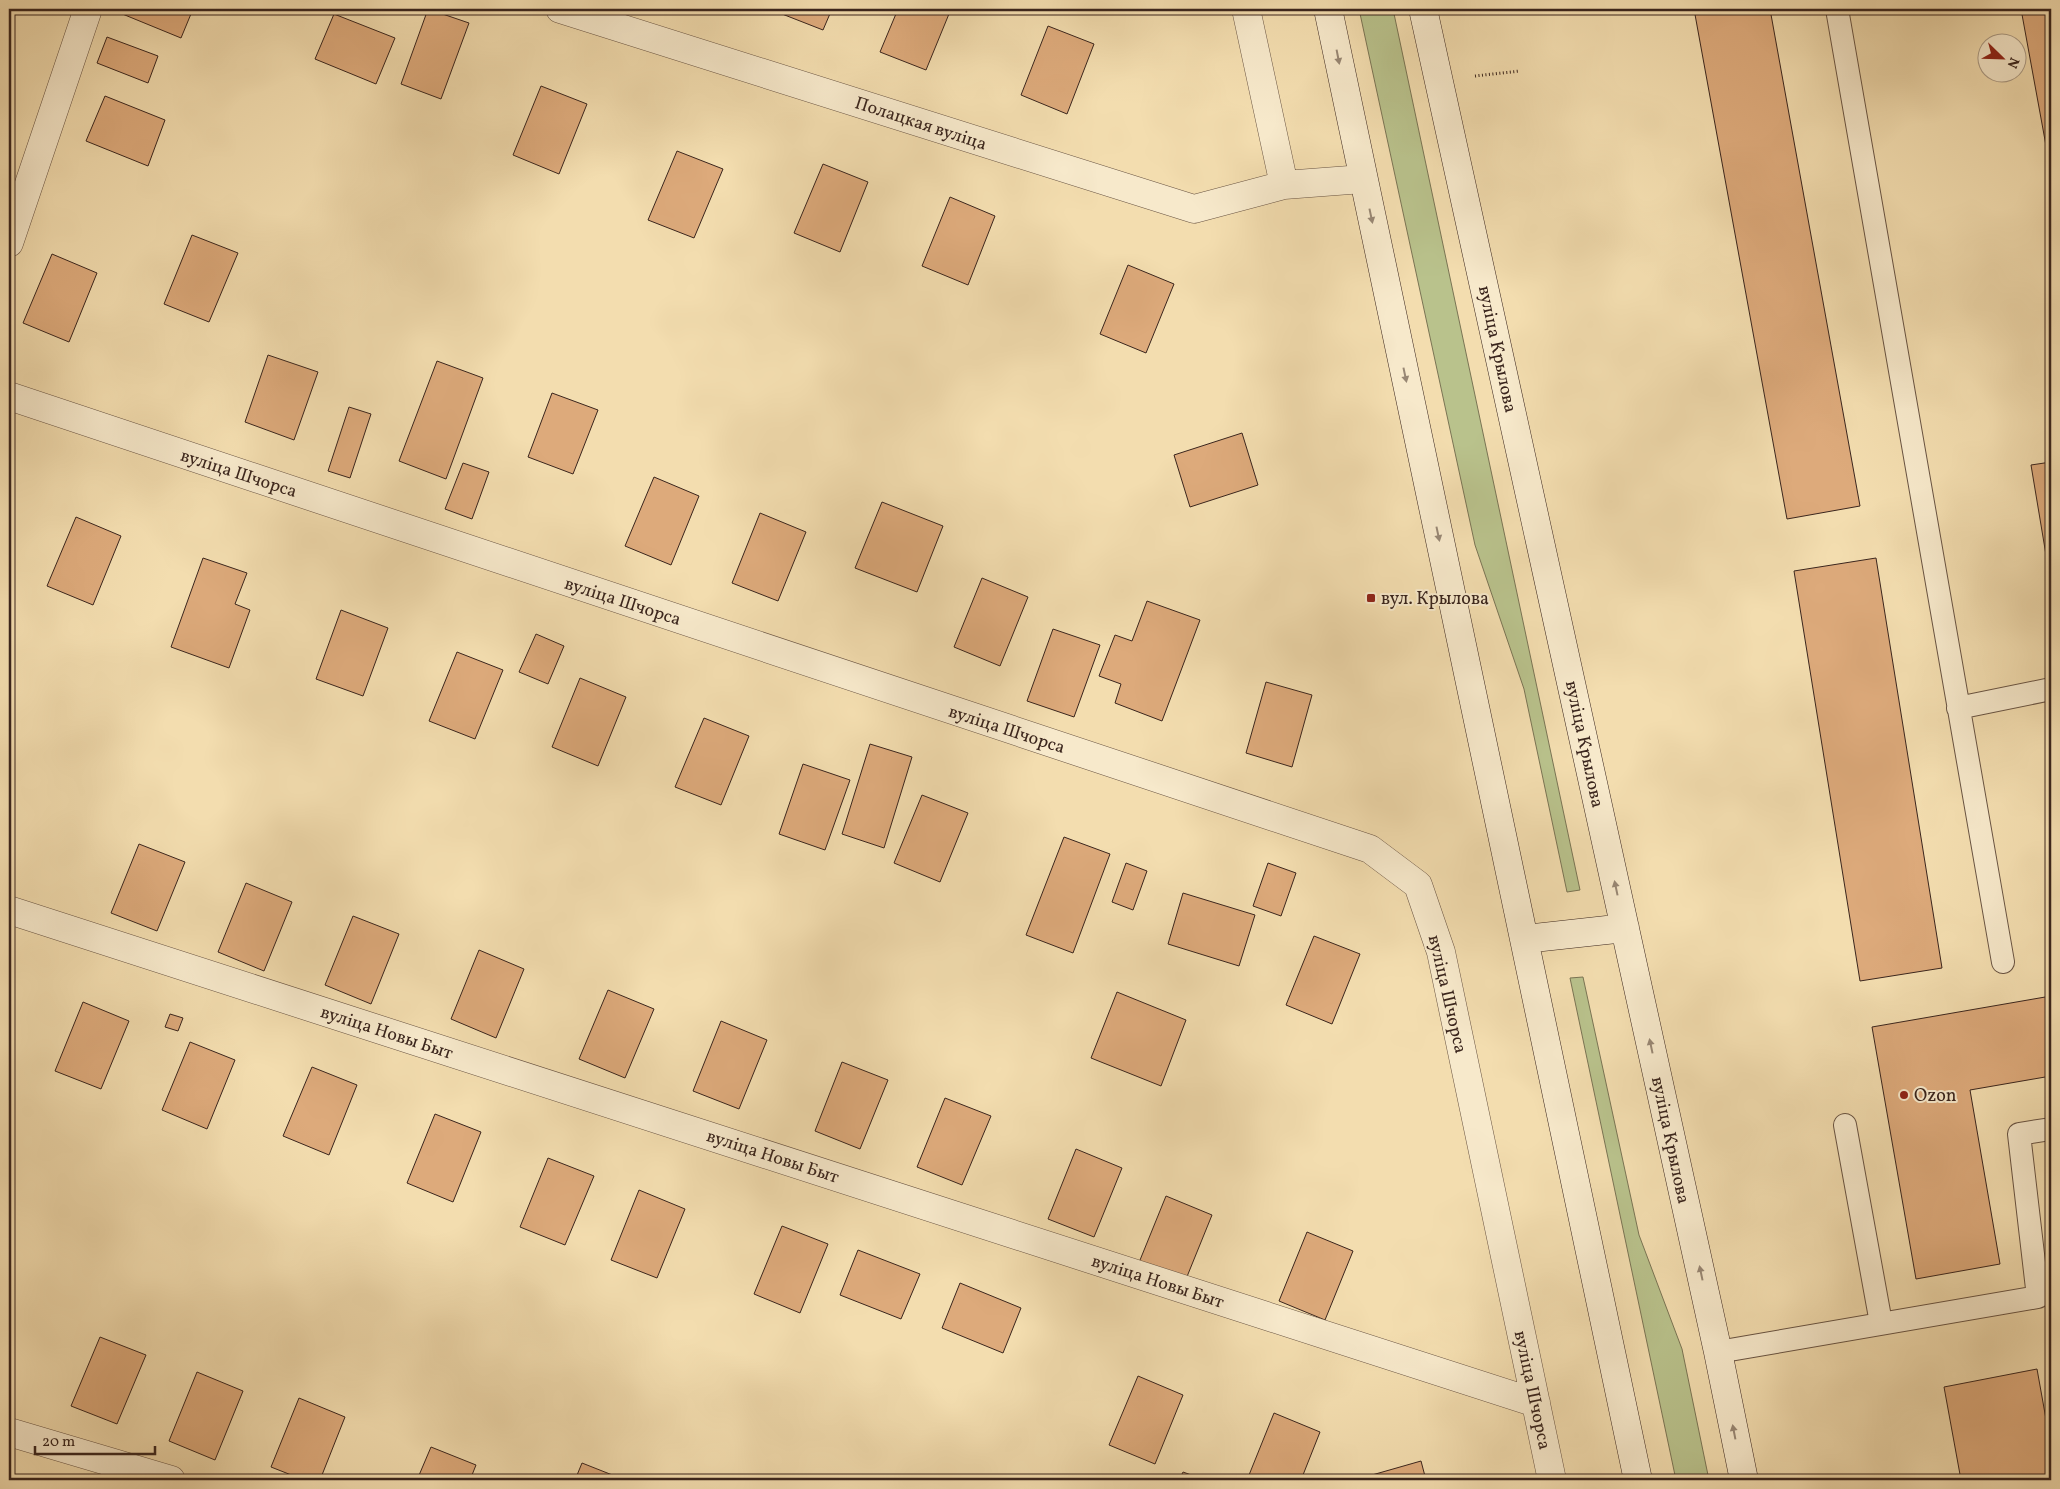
<svg xmlns="http://www.w3.org/2000/svg" width="2060" height="1489" font-family="Vollkorn,serif">
<style>
.green{fill:#b9c28c;stroke:#7a7454}
.building{fill:#ddaa7b;stroke:#3a251d}
.lines{fill:none;stroke-linecap:round;stroke-linejoin:round}
.lane-casing{stroke:#685342;stroke-width:24}
.street-casing{stroke:#685342;stroke-width:29}
.secondary-casing{stroke:#3a251d;stroke-width:29}
.path{stroke:#3a251d;stroke-width:3;stroke-dasharray:1 2.5;stroke-linecap:butt}
.lane{stroke:#f7e9cb;stroke-width:22}
.street{stroke:#f7e9cb;stroke-width:28}
.secondary{stroke:#f7e9cb;stroke-width:28}
.oneway{fill:#988774}
.poi-dot{fill:#8f2418;stroke:#f7e9cb;stroke-width:2}
.labels{text-anchor:middle;stroke-width:4;stroke-linejoin:round;paint-order:stroke}
.street-label{font-size:18px;fill:#3a251d;stroke:#f7e9cb}
.poi-label{font-size:18px;fill:#3a251d;stroke:#f7e9cb;text-anchor:start}
</style>
<rect width="100%" height="100%" fill="#f3ddaf"/>
<filter id="stains"><feTurbulence type="fractalNoise" baseFrequency=".004" numOctaves="4"/><feColorMatrix values="0 0 0 0 .2 0 0 0 0 .09 0 0 0 0 .02 0 0 0 .5 -.17"/></filter>
<radialGradient id="worn" r=".72"><stop offset=".6" stop-color="#630" stop-opacity="0"/><stop offset="1" stop-color="#630" stop-opacity=".3"/></radialGradient>
<path class="green" d="M1359,9h34l187,881 -13,2 -43,-203 -49,-144z
M1583,977l56,258 43,114 27,131h-33l-106,-502z"/>
<path class="building" d="M122,9h71l-12,29 -61,-25z
M428,9l41,14 -28,76 -40,-15z
M778,9h54l-9,21 -46,-18z
M898,9h53l-25,61 -46,-18z
M1694,9h76l90,497 -73,13z
M2021,9h30v164z
M334,14l61,24 -19,46 -61,-25z
M1048,26l46,18 -27,70 -46,-19z
M107,37l51,19 -10,27 -51,-20z
M541,86l46,18 -28,70 -46,-19z
M105,96l60,24 -17,46 -62,-25z
M677,151l46,18 -29,69 -46,-18z
M823,164l45,18 -28,70 -46,-19z
M950,197l45,19 -27,69 -46,-19z
M192,235l46,18 -29,69 -45,-18z
M52,254l45,19 -28,69 -46,-19z
M1128,265l46,19 -28,69 -46,-19z
M268,355l50,17 -24,68 -49,-18z
M437,361l46,17 -37,101 -47,-18z
M552,393l46,17 -25,64 -45,-17z
M349,407l22,7 -21,64 -22,-7z
M1242,433l16,52 -68,22 -16,-52z
M2051,462v123l-20,-120z
M463,463l26,9 -17,47 -27,-10z
M654,477l45,19 -28,69 -46,-19z
M882,502l61,24 -26,66 -62,-24z
M760,513l46,19 -28,69 -46,-18z
M76,517l45,19 -28,69 -46,-19z
M203,558l44,15 -12,31 15,6 -21,58 -58,-21z
M1876,558l66,410 -82,13 -66,-410z
M982,578l46,19 -28,69 -46,-19z
M1147,601l53,19 -38,101 -47,-18 6,-19 -22,-8 16,-41 17,6z
M341,610l47,18 -25,68 -47,-17z
M1053,629l47,16 -26,72 -47,-16z
M536,634l28,12 -16,38 -29,-12z
M457,652l46,18 -28,69 -46,-18z
M580,678l46,19 -28,69 -46,-19z
M1266,682l46,13 -20,72 -46,-14z
M704,718l45,18 -28,69 -46,-18z
M870,744l42,13 -28,91 -42,-14z
M803,764l47,16 -25,70 -46,-16z
M922,795l46,18 -28,69 -46,-19z
M1064,837l46,17 -37,99 -47,-18z
M139,844l46,18 -28,69 -46,-18z
M1126,863l21,8 -14,39 -21,-8z
M1268,863l28,10 -15,43 -28,-10z
M246,883l46,19 -28,69 -46,-19z
M1183,893l72,22 -16,51 -71,-22z
M353,916l46,18 -28,70 -46,-19z
M1314,936l46,18 -28,70 -46,-19z
M479,950l45,19 -28,69 -45,-19z
M608,990l46,19 -29,69 -46,-19z
M1117,992l69,28 -25,66 -70,-28z
M2051,996v80l-81,14 30,174 -84,15 -44,-252z
M83,1002l46,19 -28,68 -46,-18z
M170,1014l13,4 -5,13 -13,-4z
M721,1021l46,19 -28,69 -46,-18z
M190,1042l45,18 -28,69 -45,-19z
M842,1062l46,18 -28,69 -45,-18z
M312,1067l45,18 -28,70 -46,-19z
M945,1098l46,18 -29,69 -45,-18z
M435,1114l46,18 -28,70 -46,-19z
M1076,1149l46,19 -28,69 -46,-18z
M548,1158l46,18 -29,69 -45,-18z
M639,1190l46,19 -28,69 -46,-18z
M1166,1196l46,19 -28,69 -46,-19z
M782,1226l46,18 -28,69 -46,-19z
M1307,1232l46,19 -28,69 -46,-19z
M858,1250l62,24 -19,45 -61,-24z
M960,1283l61,25 -18,45 -61,-25z
M100,1337l46,18 -29,69 -46,-18z
M2037,1369l14,78v33h-90l-17,-93z
M197,1372l46,19 -28,69 -46,-19z
M1138,1376l45,19 -28,69 -46,-19z
M299,1398l46,19 -25,63h-16l-33,-13z
M1274,1413l46,19 -19,48h-54z
M431,1447l45,18 -6,15h-53z
M1421,1461l5,19h-52l-2,-5z
M582,1463l43,17h-50z
M1183,1472l22,8h-26z"/>
<g class="lines">
<g class="lane-casing">
<path id="lane" d="M1837,9l166,953
M1958,708l93,-19
M1845,1125l36,198
M1718,1352l320,-55 -19,-163 32,-5"/>
</g>
<g class="street-casing">
<path id="street" d="M560,9l634,200 90,-24 79,-6
M1246,9l38,176
M9,243l79,-234
M9,396l1361,453 48,36 23,67 111,528
M9,910l1527,493
M9,1432l162,48"/>
</g>
<g class="secondary-casing">
<path id="secondary" d="M1328,9l310,1471
M1423,9l295,1343 26,128
M1524,939l101,-11"/>
</g>
<path class="path" d="M1475,76l45,-5"/>
<use href="#lane" class="lane"/>
<use href="#street" class="street"/>
<use href="#secondary" class="secondary"/>
</g>
<defs><path id="oneway-solid" d="M-6-.8H1V-3.2L6.5 0L1 3.2V.8H-6Z" transform="scale(1.25)"/></defs>
<g class="oneway">
<use href="#oneway-solid" transform="translate(1338 57) rotate(79)"/>
<use href="#oneway-solid" transform="translate(1371 216) rotate(78)"/>
<use href="#oneway-solid" transform="translate(1405 375) rotate(78)"/>
<use href="#oneway-solid" transform="translate(1438 534) rotate(78)"/>
<use href="#oneway-solid" transform="translate(1616 888) rotate(-102)"/>
<use href="#oneway-solid" transform="translate(1651 1046) rotate(-102)"/>
<use href="#oneway-solid" transform="translate(1701 1273) rotate(-102)"/>
<use href="#oneway-solid" transform="translate(1734 1432) rotate(-101)"/>
</g>
<g class="poi-dot">
<rect x="1366" y="593" width="10" height="10" rx="2.5"/>
<circle cx="1904" cy="1095" r="5"/>
</g>
<g class="labels">
<g class="street-label">
<text transform="translate(921 123) rotate(18)" y="6">Полацкая вуліца</text>
<text transform="translate(1498 349) rotate(78)" y="6">вуліца Крылова</text>
<text transform="translate(239 473) rotate(18)" y="6">вуліца Шчорса</text>
<text transform="translate(623 601) rotate(18)" y="6">вуліца Шчорса</text>
<text transform="translate(1007 729) rotate(18)" y="6">вуліца Шчорса</text>
<text transform="translate(1585 744) rotate(78)" y="6">вуліца Крылова</text>
<text transform="translate(1448 994) rotate(77)" y="6">вуліца Шчорса</text>
<text transform="translate(387 1032) rotate(18)" y="6">вуліца Новы Быт</text>
<text transform="translate(1671 1140) rotate(78)" y="6">вуліца Крылова</text>
<text transform="translate(773 1156) rotate(18)" y="6">вуліца Новы Быт</text>
<text transform="translate(1158 1281) rotate(18)" y="6">вуліца Новы Быт</text>
<text transform="translate(1533 1390) rotate(78)" y="6">вуліца Шчорса</text>
</g>
<g class="poi-label">
<text x="1381" y="604">вул. Крылова</text>
<text x="1914" y="1101">Ozon</text>
</g>
</g>
<rect width="2060" height="1489" fill="none" stroke="#f3ddaf" stroke-width="30"/>
<rect x="10" y="10" width="2040" height="1469" fill="none" stroke="#3a251d" stroke-width="2.5"/>
<rect x="15" y="15" width="2030" height="1459" fill="none" stroke="#3a251d"/>
<g transform="translate(2002 58) rotate(113)"><circle r="24" fill="#f7e9cb" stroke="#ab9b85"/>
<path d="M0-4L9 19L0 12L-9 19Z" fill="#8f2418"/>
<text y="-8" font-size="14" font-weight="bold" text-anchor="middle" fill="#3a251d">N</text>
</g>
<path d="M35 1446v8h120v-8" fill="none" stroke="#3a251d" stroke-width="2.5"/>
<text x="42" y="1446" font-size="15" fill="#3a251d" stroke="#f7e9cb" stroke-width="4" paint-order="stroke">20 m</text>
<rect width="100%" height="100%" filter="url(#stains)"/>
<rect width="100%" height="100%" fill="url(#worn)"/>
</svg>
